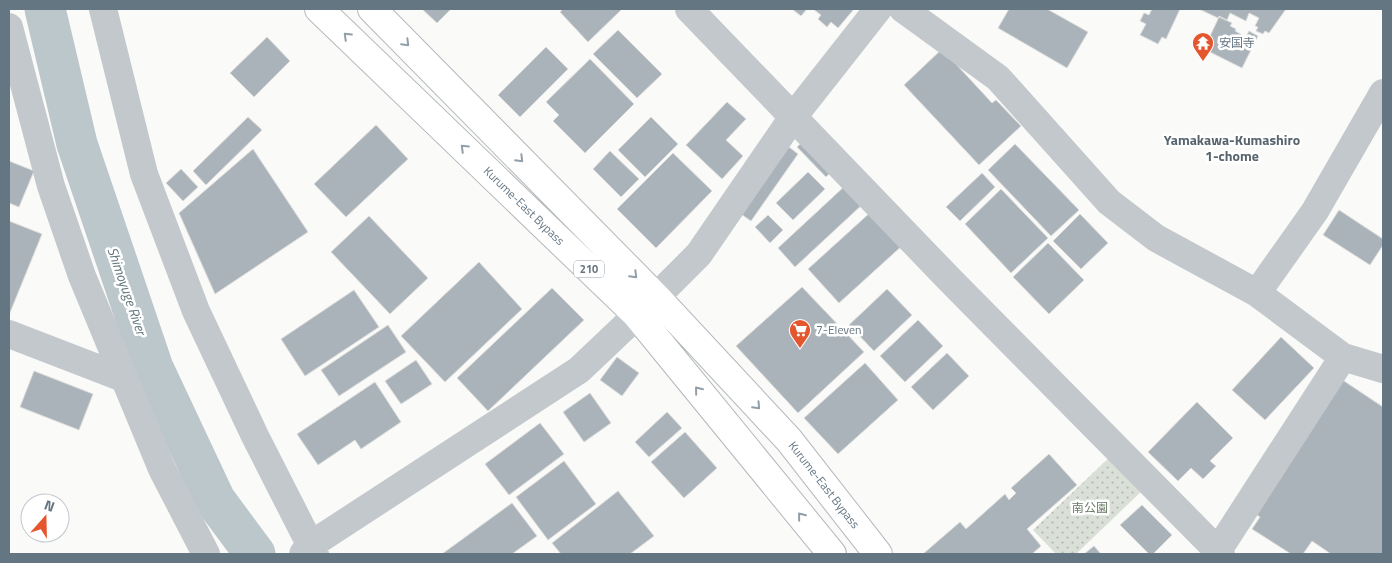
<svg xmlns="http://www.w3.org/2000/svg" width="1392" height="563" font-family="'Titillium Web','Noto Sans JP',sans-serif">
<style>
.grass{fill:url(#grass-dots)}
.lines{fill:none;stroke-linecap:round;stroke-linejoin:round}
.river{stroke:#bbc7cb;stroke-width:41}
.building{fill:#aab3b9;stroke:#dcdcda}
.highway-casing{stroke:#b4b9bd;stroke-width:30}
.minor{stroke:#c3c8cc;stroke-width:28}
.highway{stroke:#fff;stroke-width:28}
.oneway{stroke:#939fa8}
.labels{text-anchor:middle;stroke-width:5;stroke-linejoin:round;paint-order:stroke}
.shield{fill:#fff;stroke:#939fa8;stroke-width:1}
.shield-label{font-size:11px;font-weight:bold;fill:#657683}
.poi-label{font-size:12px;fill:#657683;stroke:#fff;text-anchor:start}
.street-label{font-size:12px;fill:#657683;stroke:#fff}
.park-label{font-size:12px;fill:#687a64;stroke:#fff}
.neighbourhood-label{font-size:14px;font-weight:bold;fill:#57646e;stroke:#fff}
.water-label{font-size:14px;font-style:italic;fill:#60757c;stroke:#fff}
</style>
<defs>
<pattern id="grass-dots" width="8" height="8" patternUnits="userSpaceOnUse" patternTransform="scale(1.25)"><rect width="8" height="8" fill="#dadfd7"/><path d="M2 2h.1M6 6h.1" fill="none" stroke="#b4b9b4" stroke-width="1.8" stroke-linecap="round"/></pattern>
</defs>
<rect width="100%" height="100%" fill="#fafaf8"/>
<path class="grass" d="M1114,453l32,34 -70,67h-20l-23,-24z"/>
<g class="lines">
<path class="river" d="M45,9l32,135 76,224 62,132 40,54"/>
</g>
<path class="building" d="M422,9h29l-14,14z
M563,9h59l-34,33 -28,-30z
M792,9h15l-6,7z
M813,9h41l-16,19 -7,-6 -4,5 -9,-8 3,-4z
M1009,9h38l41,23 -21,36 -69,-40z
M1152,9h28l-14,30 -4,-2 -4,7 -18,-9 6,-11 -6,-3 4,-8 5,2z
M1199,9h87l-17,24 -4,-2 -2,3 -7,-3 2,-4 -3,-1 4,-8 -10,-5 -3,8 -16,-8 -3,7 -8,-4 -1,2z
M1219,17l13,6 -2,3 6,3 -1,2 11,6 3,-6 9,5 -16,32 -38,-19z
M618,30l44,44 -25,24 -44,-44z
M267,37l23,24 -36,36 -24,-24z
M546,47l22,22 -48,48 -22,-22z
M942,49l50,54 4,-3 25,26 -42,39 -75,-80z
M590,59l44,45 -49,49 -32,-32 6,-6 -13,-13z
M727,102l19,17 -20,21 17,16 -21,23 -36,-34z
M248,117l14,13 -56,55 -13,-14z
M651,117l27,27 -33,33 -27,-27z
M376,125l32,34 -62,58 -32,-33z
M808,137l28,30 -10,10 -29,-30z
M1015,144l64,66 -28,26 -63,-66z
M789,147l9,7 -47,67 -10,-7z
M253,149l55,83 -93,62 -36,-81z
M610,151l29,28 -18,18 -28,-28z
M673,153l39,38 -56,57 -39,-39z
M9,161l25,10 -15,36 -10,-4z
M181,169l17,18 -15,14 -17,-18z
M808,172l17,17 -32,31 -17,-17z
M982,173l13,14 -35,34 -14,-14z
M847,184l18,18 -70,65 -17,-19z
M1001,189l47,49 -37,35 -46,-49z
M873,210l31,34 -65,59 -31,-34z
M1339,210l44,29v6l-13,20 -47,-30z
M1080,214l28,29 -27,26 -28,-28z
M768,215l15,15 -13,13 -15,-16z
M369,216l59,62 -38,36 -59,-62z
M9,221l33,13 -33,81z
M1048,243l36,37 -35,34 -36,-37z
M479,262l43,47 -77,73 -44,-46z
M802,287l62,65 -66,61 -62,-67z
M552,288l32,32 -96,91 -31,-33z
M887,289l25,26 -38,36 -25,-26z
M354,290l25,37 -74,49 -24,-37z
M918,320l25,26 -38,36 -25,-26z
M388,325l18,27 -67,44 -18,-26z
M1281,337l33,31 -49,52 -33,-30z
M947,353l22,23 -36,34 -22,-23z
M617,357l22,16 -17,23 -22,-16z
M416,360l16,24 -31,20 -16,-23z
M865,363l33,37 -60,54 -34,-36z
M34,371l59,23 -14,36 -59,-23z
M1338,377l45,30v147h-52l-19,-13 -9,13h-12l-39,-25 8,-12 -10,-7z
M375,382l26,40 -40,27 -6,-9 -37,25 -21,-31z
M590,393l21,30 -27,19 -21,-30z
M1197,402l36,36 -23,23 6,5 -13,13 -12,-11 -13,13 -30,-29z
M667,412l15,16 -33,29 -14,-15z
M540,423l24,31 -55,41 -24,-31z
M685,432l32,36 -33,30 -33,-36z
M1049,454l28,31 -50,44 14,17 -9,8h-109l37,-32 6,7 39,-35 4,6 7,-7 -5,-5z
M564,461l32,43 -48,36 -32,-43z
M618,491l36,45 -24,18h-69l-9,-11z
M512,503l25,33 -25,18h-70z
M1142,505l30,30 -19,19h-4l-29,-29z
M1094,546l7,8h-17z"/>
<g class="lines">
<g class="highway-casing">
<path id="highway" d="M319,9l317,305 196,240
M372,9l284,288 133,143 89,114"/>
</g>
<path class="minor" d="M103,9l41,165 52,137 59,125 60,118
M689,9l262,272 270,273
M903,9l95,69 111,124 47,36 101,55 86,64 40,12
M9,27l42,159 31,90 80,193 44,85
M1257,293l58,-82 68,-118
M9,334l114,44
M1217,552l126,-195
M303,554l6,-8 270,-176 77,-73 43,-43 94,-137 85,-108"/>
<use href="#highway" class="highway"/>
</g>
<defs><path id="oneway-chevron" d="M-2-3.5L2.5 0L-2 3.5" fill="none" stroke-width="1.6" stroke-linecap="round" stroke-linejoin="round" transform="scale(1.25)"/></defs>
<g class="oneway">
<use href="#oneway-chevron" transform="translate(347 36) rotate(-136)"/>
<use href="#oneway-chevron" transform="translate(406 43) rotate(45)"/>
<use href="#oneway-chevron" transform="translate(464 148) rotate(-136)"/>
<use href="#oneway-chevron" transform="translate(520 159) rotate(45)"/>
<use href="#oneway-chevron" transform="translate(634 275) rotate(45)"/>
<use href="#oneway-chevron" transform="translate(698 390) rotate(-129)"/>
<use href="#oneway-chevron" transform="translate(757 406) rotate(47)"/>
<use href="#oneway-chevron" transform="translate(801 516) rotate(-129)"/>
</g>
<defs>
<g id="temple-pin" transform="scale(1.125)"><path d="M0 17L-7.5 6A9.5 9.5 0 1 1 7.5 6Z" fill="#e4572e" stroke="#fff"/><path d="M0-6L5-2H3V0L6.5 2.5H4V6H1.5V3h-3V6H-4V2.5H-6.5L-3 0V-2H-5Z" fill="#fff"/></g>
<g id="supermarket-pin" transform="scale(1.125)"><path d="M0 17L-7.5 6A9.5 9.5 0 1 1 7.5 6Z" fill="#e4572e" stroke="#fff"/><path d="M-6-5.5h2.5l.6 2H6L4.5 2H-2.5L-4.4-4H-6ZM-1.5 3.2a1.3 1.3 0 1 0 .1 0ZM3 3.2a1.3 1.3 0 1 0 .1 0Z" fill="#fff"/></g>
</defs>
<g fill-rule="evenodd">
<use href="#temple-pin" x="1203" y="43"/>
<use href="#supermarket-pin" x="800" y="330"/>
</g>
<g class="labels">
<rect class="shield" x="574" y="260.5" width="30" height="17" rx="4"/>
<g class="shield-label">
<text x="589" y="273">210</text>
</g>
<g class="poi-label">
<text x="1219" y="47">安国寺</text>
<text x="816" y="334">7-Eleven</text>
</g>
<g class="street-label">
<text transform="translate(524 206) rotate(44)" y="4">Kurume-East Bypass</text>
<text transform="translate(824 485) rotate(52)" y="4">Kurume-East Bypass</text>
</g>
<g class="park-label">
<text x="1090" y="512">南公園</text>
</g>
<g class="neighbourhood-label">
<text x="1232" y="145">Yamakawa-Kumashiro<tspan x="1232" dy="16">1-chome</tspan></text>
</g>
<g class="water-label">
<text transform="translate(127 291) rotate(71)" y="5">Shimoyuge River</text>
</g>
</g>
<rect width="1392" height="563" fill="none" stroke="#657683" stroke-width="20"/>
<g transform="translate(45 518) rotate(20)"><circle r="24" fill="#ffffff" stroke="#c1c8cd"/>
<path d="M0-4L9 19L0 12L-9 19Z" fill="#e4572e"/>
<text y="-8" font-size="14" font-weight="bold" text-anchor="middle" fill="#657683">N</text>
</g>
</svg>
